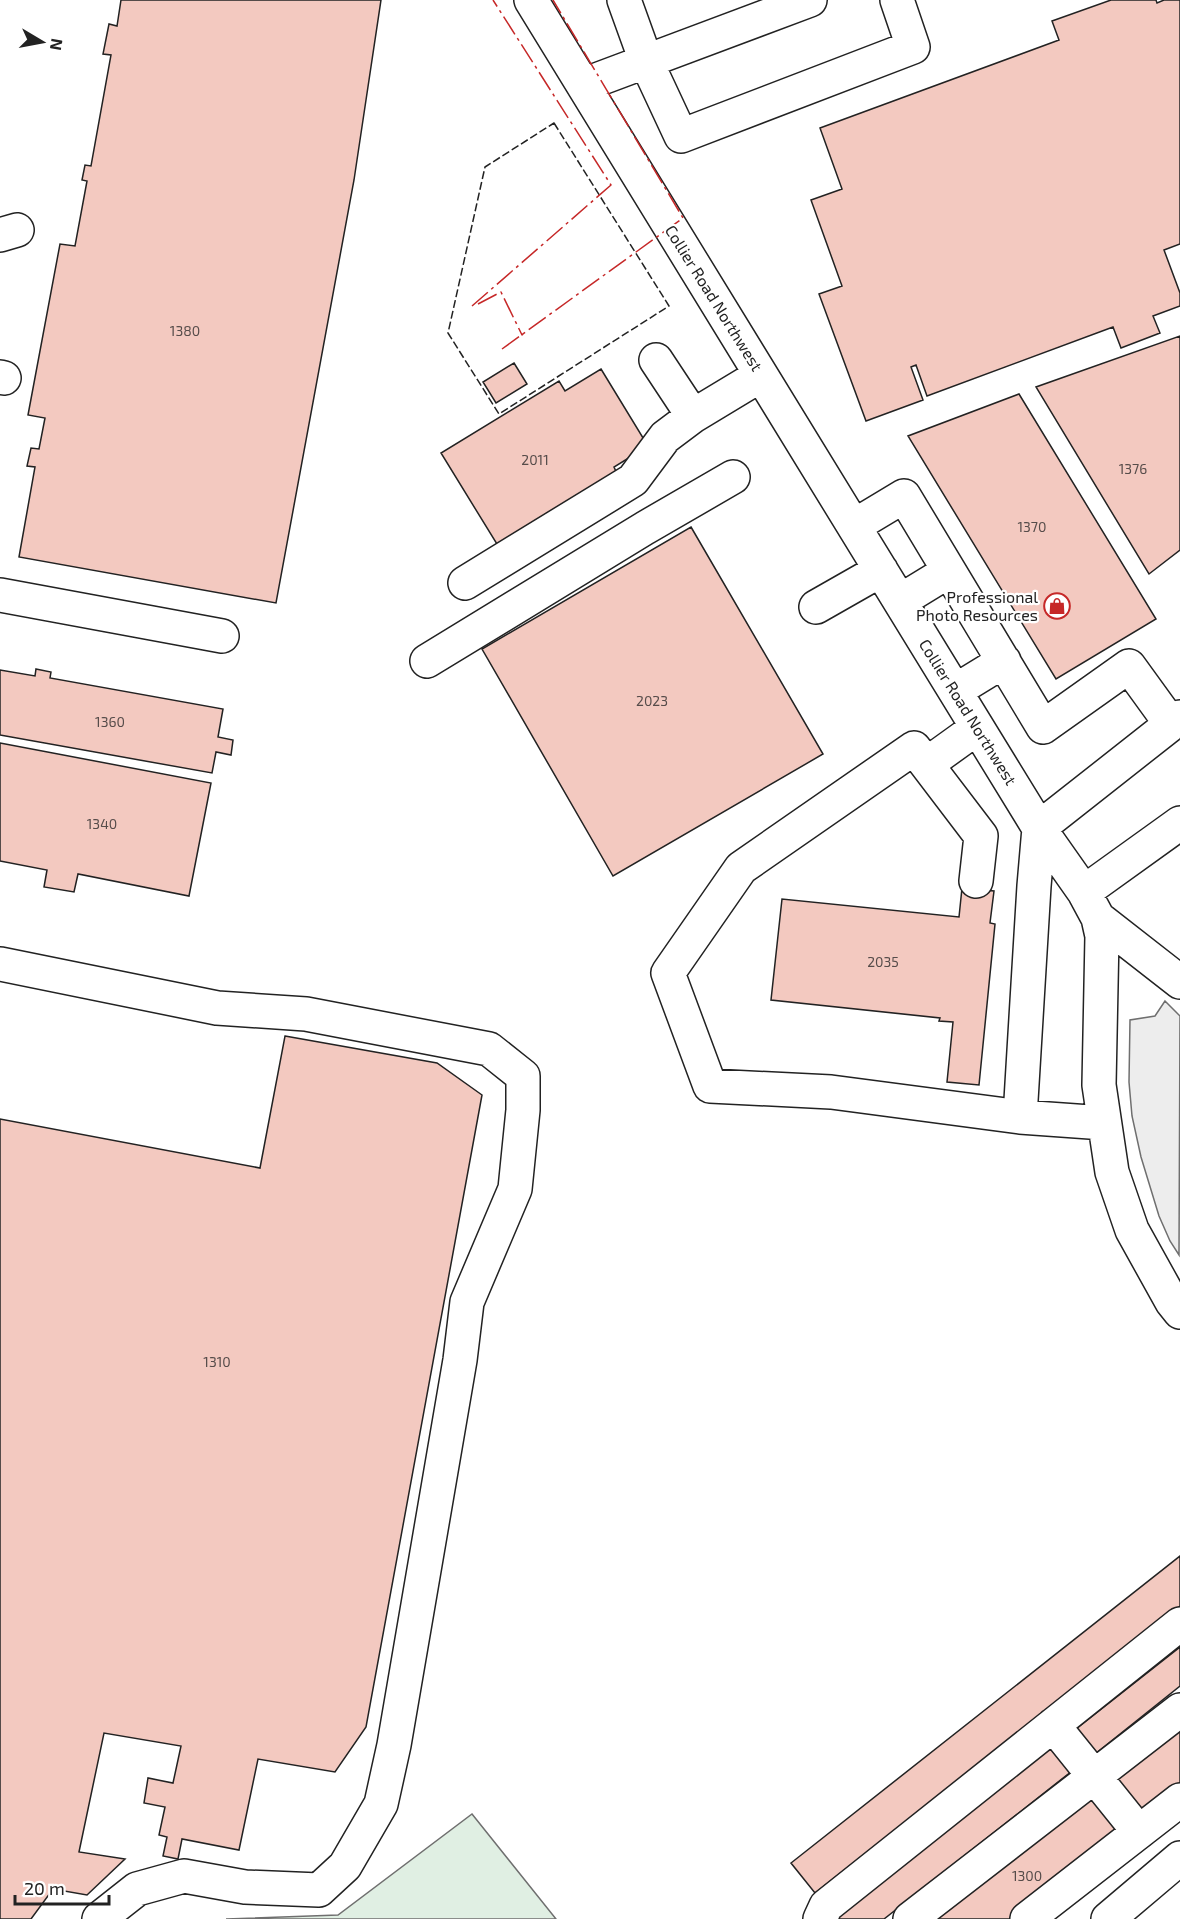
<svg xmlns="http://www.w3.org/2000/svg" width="1180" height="1919" font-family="'Exo 2',sans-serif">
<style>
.green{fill:#e0efe3;stroke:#6f6f6f;stroke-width:1.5}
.parking{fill:#ededed;stroke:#6f6f6f;stroke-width:1.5}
.building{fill:#f3c9c0;stroke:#222;stroke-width:1.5}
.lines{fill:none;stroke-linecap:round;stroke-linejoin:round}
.minor-casing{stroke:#222;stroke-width:36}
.minor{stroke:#fff;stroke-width:33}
.fence{stroke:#222;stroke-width:1.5;stroke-dasharray:8 3;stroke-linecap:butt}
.power{stroke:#c62828;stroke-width:1.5;stroke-dasharray:21 4.5 3 4.5;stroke-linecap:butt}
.labels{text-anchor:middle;stroke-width:4.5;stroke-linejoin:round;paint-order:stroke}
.number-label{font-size:14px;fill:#564c4a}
.street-label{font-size:16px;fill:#222;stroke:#fff}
.poi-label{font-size:16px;fill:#222;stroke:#fff;text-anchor:end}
</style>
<rect width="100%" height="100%" fill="#fff"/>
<path class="green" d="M472,1814l84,105h-330l112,-4z"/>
<path class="parking" d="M1165,1001l15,15 -1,239 -9,-14 -11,-25 -18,-59 -9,-41 -3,-34 1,-62 25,-4z"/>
<path class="building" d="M121,0h260l-27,180 -78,423 -257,-46 16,-90 -8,-1 4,-18 8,1 6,-31 -17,-3 32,-171 15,2 12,-65 -5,-1 3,-15 6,1 20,-111 -8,-1 6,-30 8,2z
M1111,0h45l1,3 7,-3h16v244l-16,6 16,43v13l-27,10 7,17 -39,15 -8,-21 -186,69 -11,-31 -5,2 12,33 -57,21 -47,-127 23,-8 -31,-86 31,-11 -22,-61 239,-88 -7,-19z
M1180,336v214l-31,24 -113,-187z
M514,363l13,21 -31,19 -13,-21z
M601,369l47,77 -34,21 4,9 -118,73 -59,-96 118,-72 6,10z
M1019,394l137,225 -100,60 -148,-243z
M691,527l132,227 -210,122 -131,-227z
M36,669l15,3 -1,6 173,31 -5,28 15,3 -2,15 -15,-3 -4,21 -212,-38v-65l35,6z
M0,743l211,40 -22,113 -111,-22 -4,18 -30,-5 3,-17 -47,-9z
M962,888l32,3 -4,32 5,1 -16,161 -32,-3 6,-60 -14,-1 1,-3 -169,-18 11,-101 177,18z
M285,1036l152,27 45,32 -116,632 -31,45 -77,-13 -19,91 -57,-11 -4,20 -15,-3 4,-19 -8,-2 6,-28 -21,-4 4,-25 25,5 8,-37 -77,-13 -25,119 46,7 -38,36 -34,-6 -22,30h-31v-800l260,49z
M1180,1556v50l-365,287 -24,-30z
M1180,1647v39l-85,68 -19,-25z
M1180,1727v60l-36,29 -29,-37z
M1053,1746l19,25 -188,148h-46l-2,-2z
M1092,1797l27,35 -110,87h-74z"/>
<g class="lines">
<g class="minor-casing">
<path id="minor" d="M531,0l508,828 45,64 14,26 4,18 -3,149 13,87 20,58 40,72 8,10
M624,0l22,61 35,75 232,-89 -16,-47
M583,85l227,-85
M0,235l17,-5
M656,360l37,56 68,-41
M0,377l4,1
M854,526l50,-30 139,231 86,-61 42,58
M465,583l168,-103 32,-43 28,-21
M0,595l222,41
M900,601l49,-30
M816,607l65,-37
M427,661l218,-133 88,-51
M955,691l49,-30
M927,764l50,-36
M1039,828l141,-111
M976,881l5,-45 -67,-88 -173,120 -73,105 42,113 121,6 189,25 84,6
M1084,892l96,-69
M1098,918l82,64
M0,964l217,44 89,6 183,35 34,27v34l-8,79 -48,113 -7,58 -66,385 -13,59 -36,62 -26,24 -74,-3 -61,-11 -47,13 -38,30
M1020,1117l14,-231 5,-58
M1053,1725l86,107
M820,1919l6,-13 354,-282
M910,1919l270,-209
M1027,1919l153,-119
M1108,1919l72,-61"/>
</g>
<use href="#minor" class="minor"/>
<path class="fence" d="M554,123l115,183 -170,108 -51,-81 37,-166z"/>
<path class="power" d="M478,304l23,-12 21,43 1,-1
M472,306l139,-121 -118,-185
M502,349l181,-131 -130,-218"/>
</g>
<defs>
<g id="shop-ring" transform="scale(1.35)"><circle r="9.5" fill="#fff" stroke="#c62828" stroke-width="1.5"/><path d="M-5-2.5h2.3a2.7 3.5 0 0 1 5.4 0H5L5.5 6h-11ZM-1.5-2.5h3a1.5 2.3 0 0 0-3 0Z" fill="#c62828"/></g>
</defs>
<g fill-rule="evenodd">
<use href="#shop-ring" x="1057" y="606"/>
</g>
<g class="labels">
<g class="number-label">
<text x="185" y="336">1380</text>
<text x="535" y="465">2011</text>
<text x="1133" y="474">1376</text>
<text x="1032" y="532">1370</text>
<text x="652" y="706">2023</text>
<text x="110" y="727">1360</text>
<text x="102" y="829">1340</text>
<text x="883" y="967">2035</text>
<text x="217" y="1367">1310</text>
<text x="1027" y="1881">1300</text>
</g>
<g class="street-label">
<text transform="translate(714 298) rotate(58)" y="6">Collier Road Northwest</text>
<text transform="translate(968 712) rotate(58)" y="6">Collier Road Northwest</text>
</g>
<g class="poi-label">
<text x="1038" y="603">Professional<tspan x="1038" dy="18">Photo Resources</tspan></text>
</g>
</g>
<g transform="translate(42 42) rotate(100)" stroke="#ffffff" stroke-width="4.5" paint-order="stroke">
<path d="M0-4.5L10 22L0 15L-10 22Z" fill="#222222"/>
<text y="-9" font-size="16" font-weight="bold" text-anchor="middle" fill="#222222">N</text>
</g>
<path d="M15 1895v9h94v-9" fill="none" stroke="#222222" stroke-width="3"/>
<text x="24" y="1895" font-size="18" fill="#222222" stroke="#ffffff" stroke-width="4.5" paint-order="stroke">20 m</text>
</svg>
